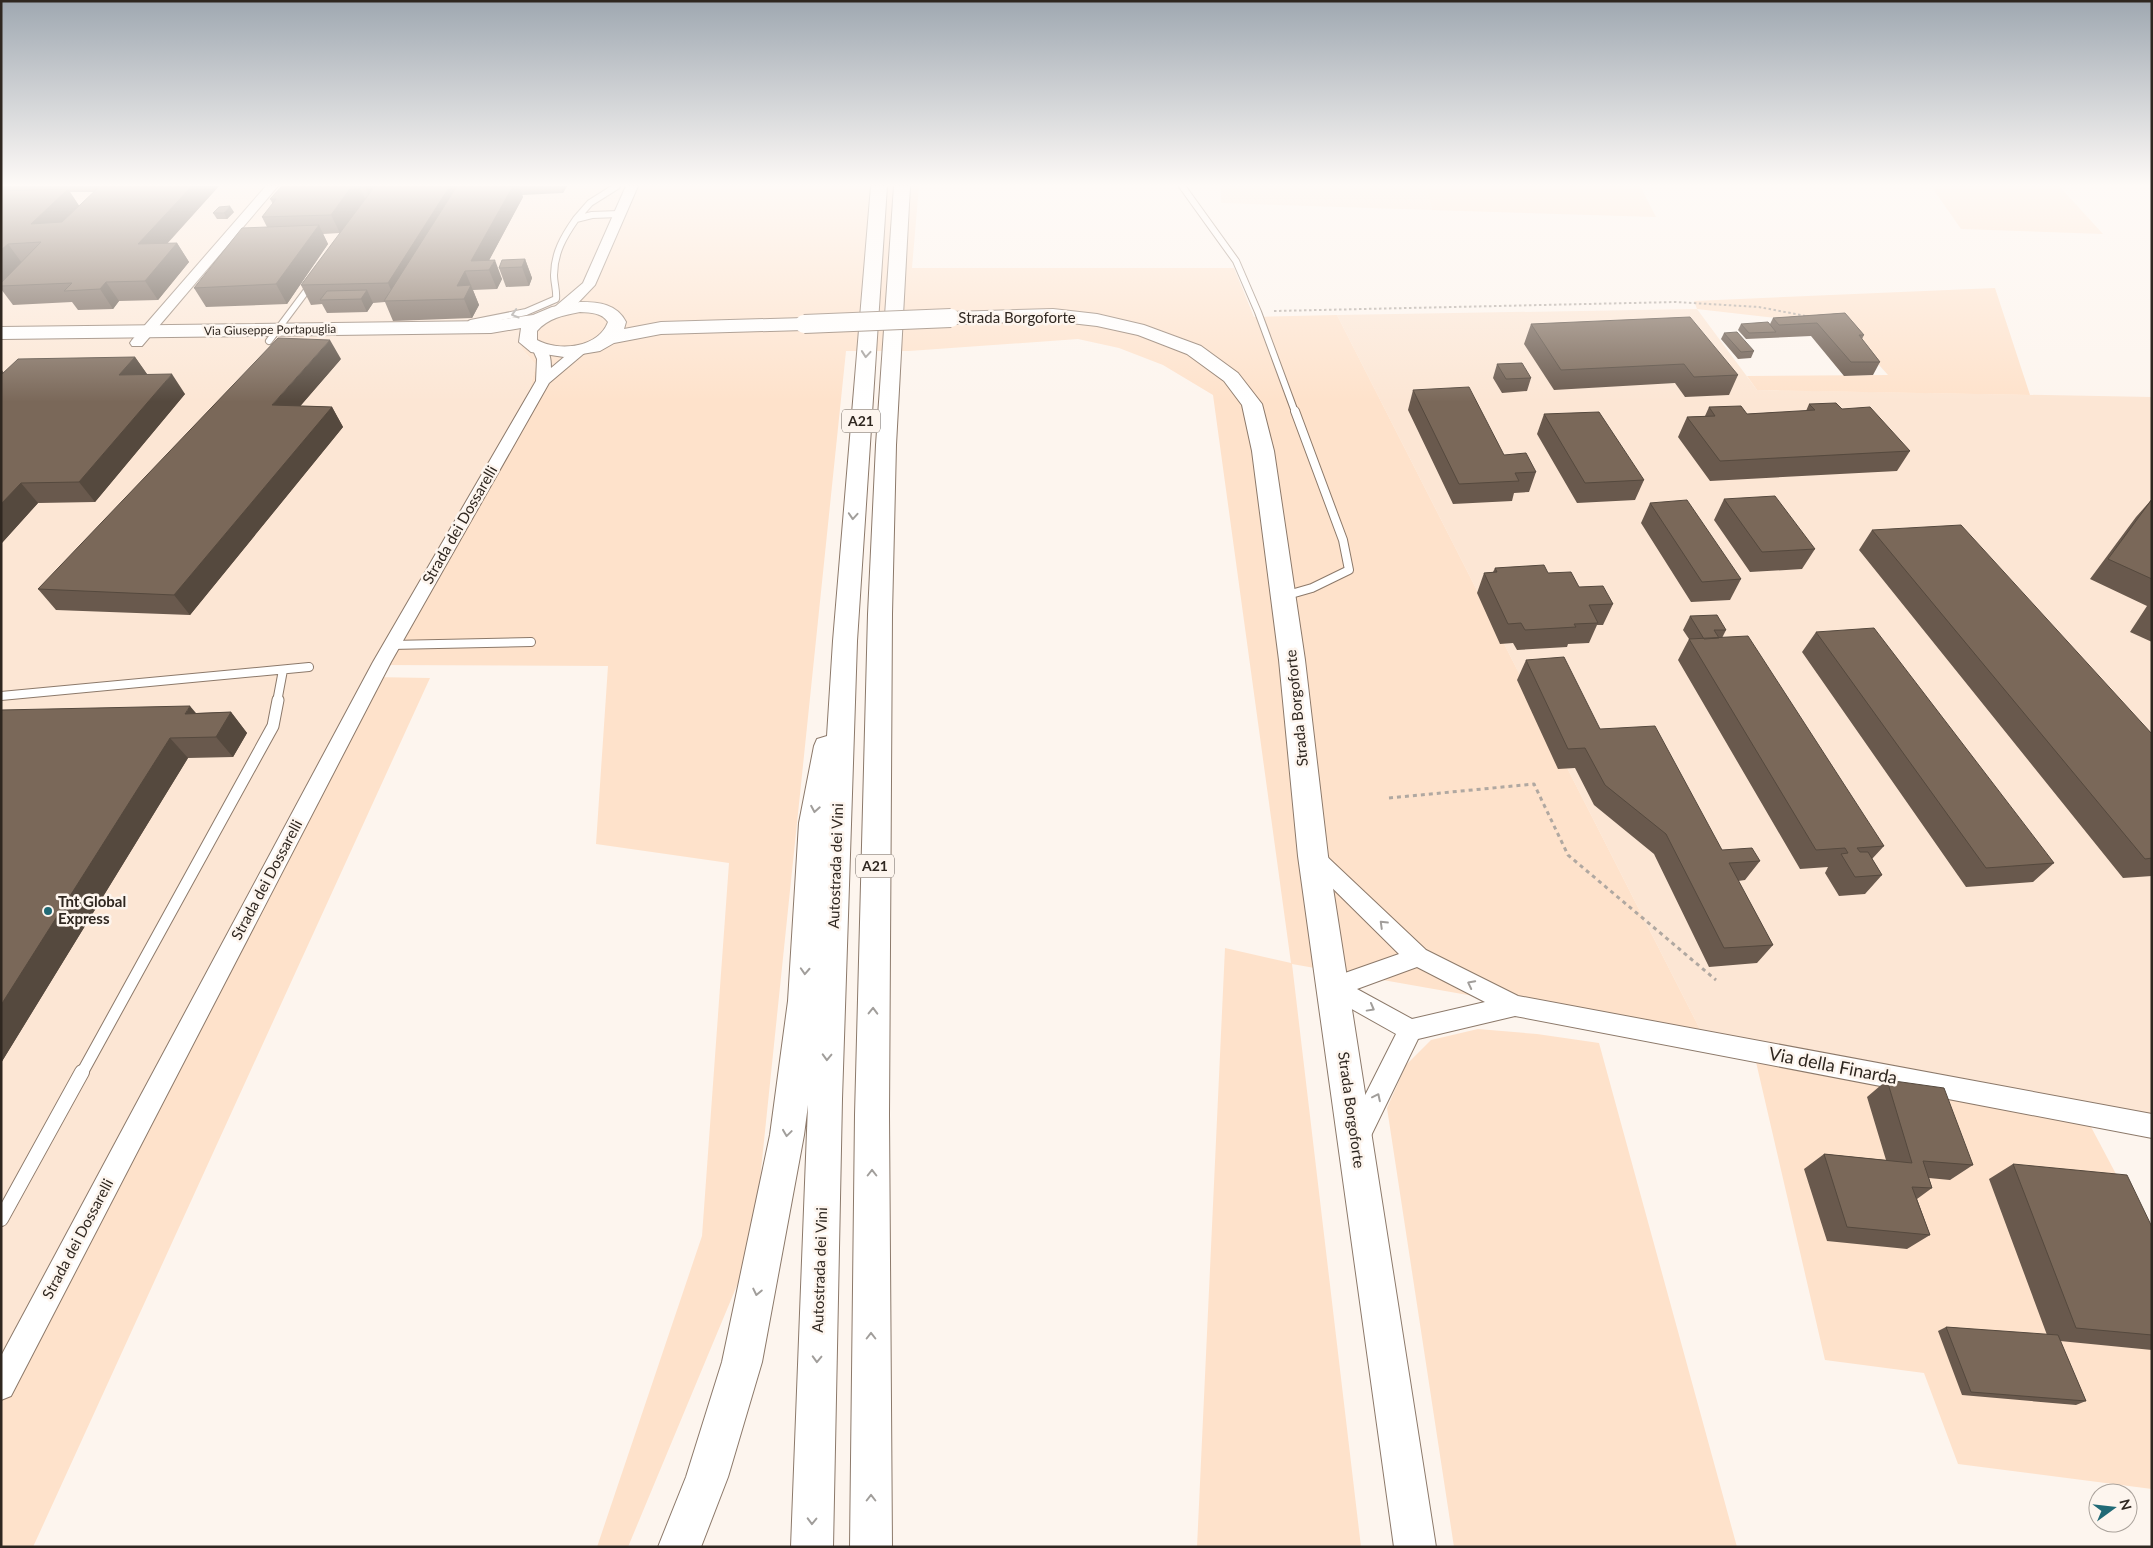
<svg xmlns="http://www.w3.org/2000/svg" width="2153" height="1548" font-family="Lato,sans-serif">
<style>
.built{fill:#fce6d4}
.green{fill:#fee2cb}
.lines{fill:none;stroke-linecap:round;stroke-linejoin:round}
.service-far3-casing{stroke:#8c796a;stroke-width:8}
.service-far2-casing{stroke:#8c796a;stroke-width:10}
.service-far1-casing{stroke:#8c796a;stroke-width:13}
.service-casing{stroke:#8c796a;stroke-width:16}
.minor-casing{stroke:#8c796a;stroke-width:2}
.secondary-casing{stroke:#8c796a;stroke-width:2}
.motorway-casing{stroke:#8c796a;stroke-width:2}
.path-far1{stroke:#b0a8a1;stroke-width:2;stroke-dasharray:2.5 2.5;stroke-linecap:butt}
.path{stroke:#b0a8a1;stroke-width:3;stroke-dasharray:4 4;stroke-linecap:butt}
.service-far3{stroke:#fff;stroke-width:6}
.service-far2{stroke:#fff;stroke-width:8}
.service-far1{stroke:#fff;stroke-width:11}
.service{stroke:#fff;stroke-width:14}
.minor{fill:#fff;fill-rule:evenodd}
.secondary{fill:#fff;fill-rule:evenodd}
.motorway{fill:#fff;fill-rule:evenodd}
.secondary-bridge-casing{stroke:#8c796a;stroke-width:20;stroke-linecap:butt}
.secondary-bridge{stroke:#fff;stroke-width:18}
.wall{fill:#69594d;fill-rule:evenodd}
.shaded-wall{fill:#55493e}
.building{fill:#7a6859;stroke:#55493e}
.oneway{stroke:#a19e9b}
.poi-dot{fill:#216a76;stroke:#fdf5ee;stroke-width:2}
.labels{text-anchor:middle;stroke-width:5;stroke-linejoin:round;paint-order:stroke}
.far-street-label{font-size:12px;fill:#2f2720;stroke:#fdf5ee}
.shield{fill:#fdf5ee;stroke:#6d655e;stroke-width:1}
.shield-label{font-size:14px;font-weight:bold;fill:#2f2720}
.street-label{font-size:15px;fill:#2f2720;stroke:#fdf5ee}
.poi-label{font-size:15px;font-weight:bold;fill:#2f2720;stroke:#fdf5ee;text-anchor:start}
.near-street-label{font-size:18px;fill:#2f2720;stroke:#fdf5ee}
</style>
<rect width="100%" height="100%" fill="#fdf5ee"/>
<path class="built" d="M1,186h629l-29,76 -32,38 -47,49 14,16 -9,34 -526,980z
M1221,186h205l6,24 -211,-7z
M1697,309l60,81 395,7v739l-443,-89 -372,-732z"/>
<path class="green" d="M630,186h289l-7,82h322l20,49 83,-2 372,732 -117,-30 -300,-53 69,583h-164l28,-599 66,15 -78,-568 -50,-30 -44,-17 -41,-9 -169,12h-63l-93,896 -125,300h-31l105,-311 27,-373 -133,-19 12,-178 -231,-1 150,-266 9,-34 -14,-16 -2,-19 25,-19 24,-11 32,-38z
M1426,186h214l16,31 -224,-7z
M1931,186h128l44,48 -142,-5z
M1995,288l35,107 -273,-5 -10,-14 141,-1 -44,-49 -147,-17 -3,-8z
M371,677l59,1 -397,869h-32v-187z
M1478,1029l59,5 62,9 138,504h-283l-67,-439 19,-43 25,-25z
M1753,1049l337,76 62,117v247l-194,-25 -34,-91 -99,-13z"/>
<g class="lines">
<g class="service-far3-casing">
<path id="service-far3" d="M1182,186l54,75 22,51 37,100
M576,219l14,-16 27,-17
M471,323l55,-11 30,-13c1,-8 -2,-16 -2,-24 0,-22 10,-39 22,-56l16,-4 27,-1
M269,341l44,-59"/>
</g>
<g class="service-far2-casing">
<path id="service-far2" d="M1284,596l28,-8 37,-18 -6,-30 -48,-129
M391,645l140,-3
M1,696l308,-29
M277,702l6,-32"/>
</g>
<g class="service-far1-casing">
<path id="service-far1" d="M82,1073l191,-347 5,-26"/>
</g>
<g class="service-casing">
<path id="service" d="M1,1219l81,-147"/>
</g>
<g class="minor-casing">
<path id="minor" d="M266,186h12l-136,160h-10l-2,-3 2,-3z
M626,186h12l-43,99 -20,21 -13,8h-10l-2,-3 33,-28z
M540,346c10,2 11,13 11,22l25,-21 5,-1 7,4 -39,33 -158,279 -380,734 -10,4v-44l372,-694 163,-281 1,-22 -4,-9z
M1313,847l7,3 106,100 92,46 634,118v24l-637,-122 -97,23 -52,107 -9,3 -9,-3 -4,-9 52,-103 -71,-40 -4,-7 4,-7 74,-26 -93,-92 -4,-6 4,-6zM1417,967l68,35 -73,17 -55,-30z"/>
</g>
<g class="secondary-casing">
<path id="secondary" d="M580,302c19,0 37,2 46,20l-2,7 37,-7 143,-4 7,2 2,4 -2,4 -7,2 -143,4 -47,9 -14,8 -36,6 -33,-5 -12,-10 2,-14 -30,5 -490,6v-12l490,-6 42,-6 19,-8zM580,312c11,1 21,0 28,10 -10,26 -49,30 -71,18v-9c11,-13 27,-16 43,-19z
M1053,309l44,5 47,11 57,21 37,27 24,31 12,47 31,209 23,196 108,691h-42l-96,-691 -19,-196 -27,-209 -10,-46 -18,-24 -37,-27 -49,-19 -41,-9 -44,-5 -102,3 -7,-2 -2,-4 2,-4 7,-2z"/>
</g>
<g class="motorway-casing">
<path id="motorway" d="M871,186h16l-30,455 -15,458 -9,448h-42l17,-442 -4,30 -42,227 -34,115 -27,70h-43l28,-70 36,-115 48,-227 18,-134 11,-178 15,-77 3,-7 10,-3 6,-95z
M894,186h16l-14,259 -4,169 -3,501 3,432h-42l5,-432 13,-501 8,-169z"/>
</g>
<path class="path-far1" d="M1274,311l402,-9 83,5 47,9"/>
<path class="path" d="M1389,798l145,-14 34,71 148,125"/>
<use href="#service-far3" class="service-far3"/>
<use href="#service-far2" class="service-far2"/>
<use href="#service-far1" class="service-far1"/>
<use href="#service" class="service"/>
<use href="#minor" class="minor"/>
<use href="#secondary" class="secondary"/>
<use href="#motorway" class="motorway"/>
<g class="secondary-bridge-casing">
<path id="secondary-bridge" d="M804,324l147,-6"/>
</g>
<use href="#secondary-bridge" class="secondary-bridge"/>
</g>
<path class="wall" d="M1,186h218l-52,58 10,-1 12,19 -31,38 -39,1 -6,8 -35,1 -6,-8 -59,3 -12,-16zM70,192h24l-15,14z
M282,186h285l-4,7 -41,2 1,2 -34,63 13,19 -5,10 -24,1 6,15 -7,13 -79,3 -8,-19 -12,1 -6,9 -40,1 -5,-9 -11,1 -10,-20 39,-52 -17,1 5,10 -41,60 -81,3 -12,-19 73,-61 -5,-10 11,-13 -3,-5z
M234,212l-7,7h-10l-4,-6z
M525,259l7,19 -3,8 -23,1 -7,-19z
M1845,313l19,22 -2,4 18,23 -7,13 -29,1 -33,-40 -65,3 -8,-9 3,-6h29l3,-6z
M1531,324l207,51 -9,20 -44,2 -10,-14 -121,7 -30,-46z
M1724,333l30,18 -3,7 -13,1 -17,-20z
M135,357l12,17 38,20 -90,108 -57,1 -37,41v-175l3,4z
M341,359l-41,47 32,1 11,20 -153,188 -134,-5 -18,-21z
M1497,364l34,14 -4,13 -25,2 -9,-15z
M1413,390l91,65 32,17 -7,20 -15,1 -2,8 -59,3 -45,-94z
M1809,404l33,5 68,42 -13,20 -187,10 -32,-44 9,-20 18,-1 4,-9 38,7 59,-3z
M1544,414l100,66 -9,20 -58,3 -40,-69z
M1724,499l91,50 -13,20 -52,3 -36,-52z
M2152,499v143l-22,-10 17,-26 -57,-27 46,-62z
M1650,503l91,76 -11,21 -39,2 -50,-79z
M1872,530l280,204v142l-29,2 -264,-328z
M1495,568l53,5 31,14 34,17 -10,21h-6l-8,18 -21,1 -1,3 -50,3 -4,-7 -13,1 -23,-51 7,-20 9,-1z
M1690,616l36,14 -4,8 162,208 -12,13 10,16 -17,19 -26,2 -14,-23 3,-6 -28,2 -122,-209 11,-21 -6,-9z
M1816,632l238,231 -21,19 -67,5 -164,-235z
M1526,660l74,69 122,121 38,11 -15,19 -7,1 35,64 -16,18 -48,4 -55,-113 -60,-49 -19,-37 -17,1 -41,-89z
M1,710l196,3 34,-1 16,21 -14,24 -45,1 -187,305z
M1887,1080l86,85 -23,15 -21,-2 3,10 -15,11 13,36 -23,14 -80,-8 -23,-72 20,-15 62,6 -19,-63z
M2013,1164l139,63v123l-92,-9 26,60 -10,4 -114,-10 -24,-64 8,-4 101,8 -58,-156z"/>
<path class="shaded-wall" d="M92,186h9l-5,5z
M192,186h27l-70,77 -11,-19z
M352,186h7l6,13 -25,34 -9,-18z
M365,186h14l-9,13z
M450,186h5l5,13 -64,102 -8,-18z
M513,186h6l4,11 -39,73 -13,-9z
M561,186h6l-4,7z
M68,189l12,18 -36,35 -13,-18z
M230,206l4,6 -7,7 -3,-6z
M319,225l9,19 -41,60 -11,-20z
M177,243l12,19 -31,38 -13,-19z
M8,244l14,19 -21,19v-32z
M525,259l7,19 -3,8 -7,-19z
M495,260l7,19 -5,10 -8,-19z
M465,271l14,34 -7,13 -8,-19 -7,-13z
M106,282l13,19 -6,8 -13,-20z
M367,290l6,13 -6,9 -6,-13z
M330,340l11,19 -57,66 -12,-20z
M135,357l14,20 -30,-2z
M172,374l13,20 -90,108 -16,-20z
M332,407l11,20 -153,188 -16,-20z
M21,483l17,20 -37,41v-40z
M190,706l17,20 -22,-12z
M231,712l16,21 -14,24 -17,-20z
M170,738l18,20 -187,305v-58z"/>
<path class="building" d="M100,186h92l-54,58 39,-1 -32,38 -39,1 -6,7 -36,2 8,-8 -71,3v-3l40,-41 -33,2 -7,6v-59l67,-2 -37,35 31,-2z
M282,186h70l-21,29 -69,2 14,-18h-6z
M375,186h75l-62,97 -87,2z
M457,186h56l-42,75 24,-1 -6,10 -24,1 -8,15 14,-1 -7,14 -80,2z
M230,206l-6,7h-11l6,-6z
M319,225l-43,59 -82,4 48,-60z
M525,259l-3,8 -23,1 3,-8z
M367,290l-6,9 -41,1 7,-9z
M1845,313l19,22h-5l21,27h-29l-34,-39 -38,2 -6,-7z
M1690,317l48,58 -44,2 -10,-13 -123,6 -30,-46z
M1768,322l8,10 -27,1 -8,-9z
M1737,332l17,19 -13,1 -17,-19z
M278,338l52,2 -58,65 60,2 -158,188 -136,-6z
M135,357l-16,18 53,-1 -93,108 -58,1 -20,21v-129l17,-16z
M1522,363l9,15 -25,1 -9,-15z
M1469,387l35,68 22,-2 10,19 -21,1 4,8 -60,3 -46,-94z
M1836,403l6,6 28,-2 40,44 -190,10 -33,-44 28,-1 -6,-9 32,-1 6,8 68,-4 -6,-6z
M1599,412l45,68 -59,3 -41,-69z
M1775,496l40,53 -53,3 -38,-53z
M2152,499v80l-44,-20z
M1687,500l54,79 -39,3 -52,-79z
M1961,525l191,209v124l-7,1 -273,-329z
M1544,565l4,8 23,-1 8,15 24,-1 10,18 -24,1 9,18 -24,1 2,3 -51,3 -4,-7 -13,1 -24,-51 13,-1 -2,-4z
M1717,615l9,15h-12l5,8 -15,1 -14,-23z
M1874,628l180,235 -68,5 -170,-236z
M1748,636l136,210 -27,2 3,4h8l14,23 -27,2 -14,-23 7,-1 -3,-5 -29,2 -127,-211z
M1564,657l36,72 55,-3 67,124 30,-2 8,13 -31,2 44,82 -49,3 -58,-114 -61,-49 -20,-37 -17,1 -42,-89z
M190,706l-5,8 46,-2 -15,25 -46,1 -169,267v-295z
M1887,1080l57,8 29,77 -50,-4 9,27 -20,-1 18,48 -83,-8 -23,-73 88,9z
M2013,1164l114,11 25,52v108l-76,-7z
M1946,1327l112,8 28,66 -115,-9z"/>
<defs><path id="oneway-chevron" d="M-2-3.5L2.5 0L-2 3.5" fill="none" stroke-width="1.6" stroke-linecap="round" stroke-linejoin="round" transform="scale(1.25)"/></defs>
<g class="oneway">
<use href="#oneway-chevron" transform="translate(515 314) rotate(164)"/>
<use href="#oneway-chevron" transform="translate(866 354) rotate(95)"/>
<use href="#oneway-chevron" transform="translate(853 516) rotate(94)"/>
<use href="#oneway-chevron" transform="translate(815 809) rotate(100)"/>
<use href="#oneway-chevron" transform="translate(1383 924) rotate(-136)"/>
<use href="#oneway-chevron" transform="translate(805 971) rotate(93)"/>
<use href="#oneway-chevron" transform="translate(1471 984) rotate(-153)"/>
<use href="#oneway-chevron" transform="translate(1371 1008) rotate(29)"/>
<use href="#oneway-chevron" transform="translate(873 1011) rotate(-89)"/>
<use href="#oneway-chevron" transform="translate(827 1057) rotate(92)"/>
<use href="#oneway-chevron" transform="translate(1377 1097) rotate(-64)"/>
<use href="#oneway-chevron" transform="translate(787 1133) rotate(98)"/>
<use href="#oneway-chevron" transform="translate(872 1173) rotate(-90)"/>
<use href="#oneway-chevron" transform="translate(757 1292) rotate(102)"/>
<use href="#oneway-chevron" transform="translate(871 1336) rotate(-90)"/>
<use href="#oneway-chevron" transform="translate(817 1359) rotate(92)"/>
<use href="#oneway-chevron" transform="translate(871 1498) rotate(-90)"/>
<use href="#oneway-chevron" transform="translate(812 1521) rotate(91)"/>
</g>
<linearGradient id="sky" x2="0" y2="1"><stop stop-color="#9fa8b1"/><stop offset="0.46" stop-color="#fefaf7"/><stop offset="1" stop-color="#fefaf7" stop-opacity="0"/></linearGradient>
<rect width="2153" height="402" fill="url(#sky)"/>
<circle class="poi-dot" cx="48" cy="911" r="5"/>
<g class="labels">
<g class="far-street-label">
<text transform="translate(270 330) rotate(-1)" y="4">Via Giuseppe Portapuglia</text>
</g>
<g class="shield">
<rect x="842" y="409.5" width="38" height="23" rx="4"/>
<rect x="856" y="854.5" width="38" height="23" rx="4"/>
</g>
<g class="shield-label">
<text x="861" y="426">A21</text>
<text x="875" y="871">A21</text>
</g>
<g class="street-label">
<text x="1017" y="323">Strada Borgoforte</text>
<text transform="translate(460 525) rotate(-60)" y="5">Strada dei Dossarelli</text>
<text transform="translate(1297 708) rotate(-96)" y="5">Strada Borgoforte</text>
<text transform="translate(836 866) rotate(-88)" y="5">Autostrada dei Vini</text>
<text transform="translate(267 880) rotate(-62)" y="5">Strada dei Dossarelli</text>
<text transform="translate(1351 1110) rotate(82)" y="5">Strada Borgoforte</text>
<text transform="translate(78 1239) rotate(-62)" y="5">Strada dei Dossarelli</text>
<text transform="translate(820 1270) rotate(-88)" y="5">Autostrada dei Vini</text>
</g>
<g class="poi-label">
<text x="58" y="907">Tnt Global<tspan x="58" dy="17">Express</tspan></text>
</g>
<g class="near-street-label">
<text transform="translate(1833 1066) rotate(11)" y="6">Via della Finarda</text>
</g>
</g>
<rect width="2153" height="1548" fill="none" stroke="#2f2720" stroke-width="5"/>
<g transform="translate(2113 1508) rotate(75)"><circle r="24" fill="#fdf5ee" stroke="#aba39c"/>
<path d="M0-4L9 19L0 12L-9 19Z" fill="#216a76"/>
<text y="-8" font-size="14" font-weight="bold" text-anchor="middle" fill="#2f2720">N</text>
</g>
</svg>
